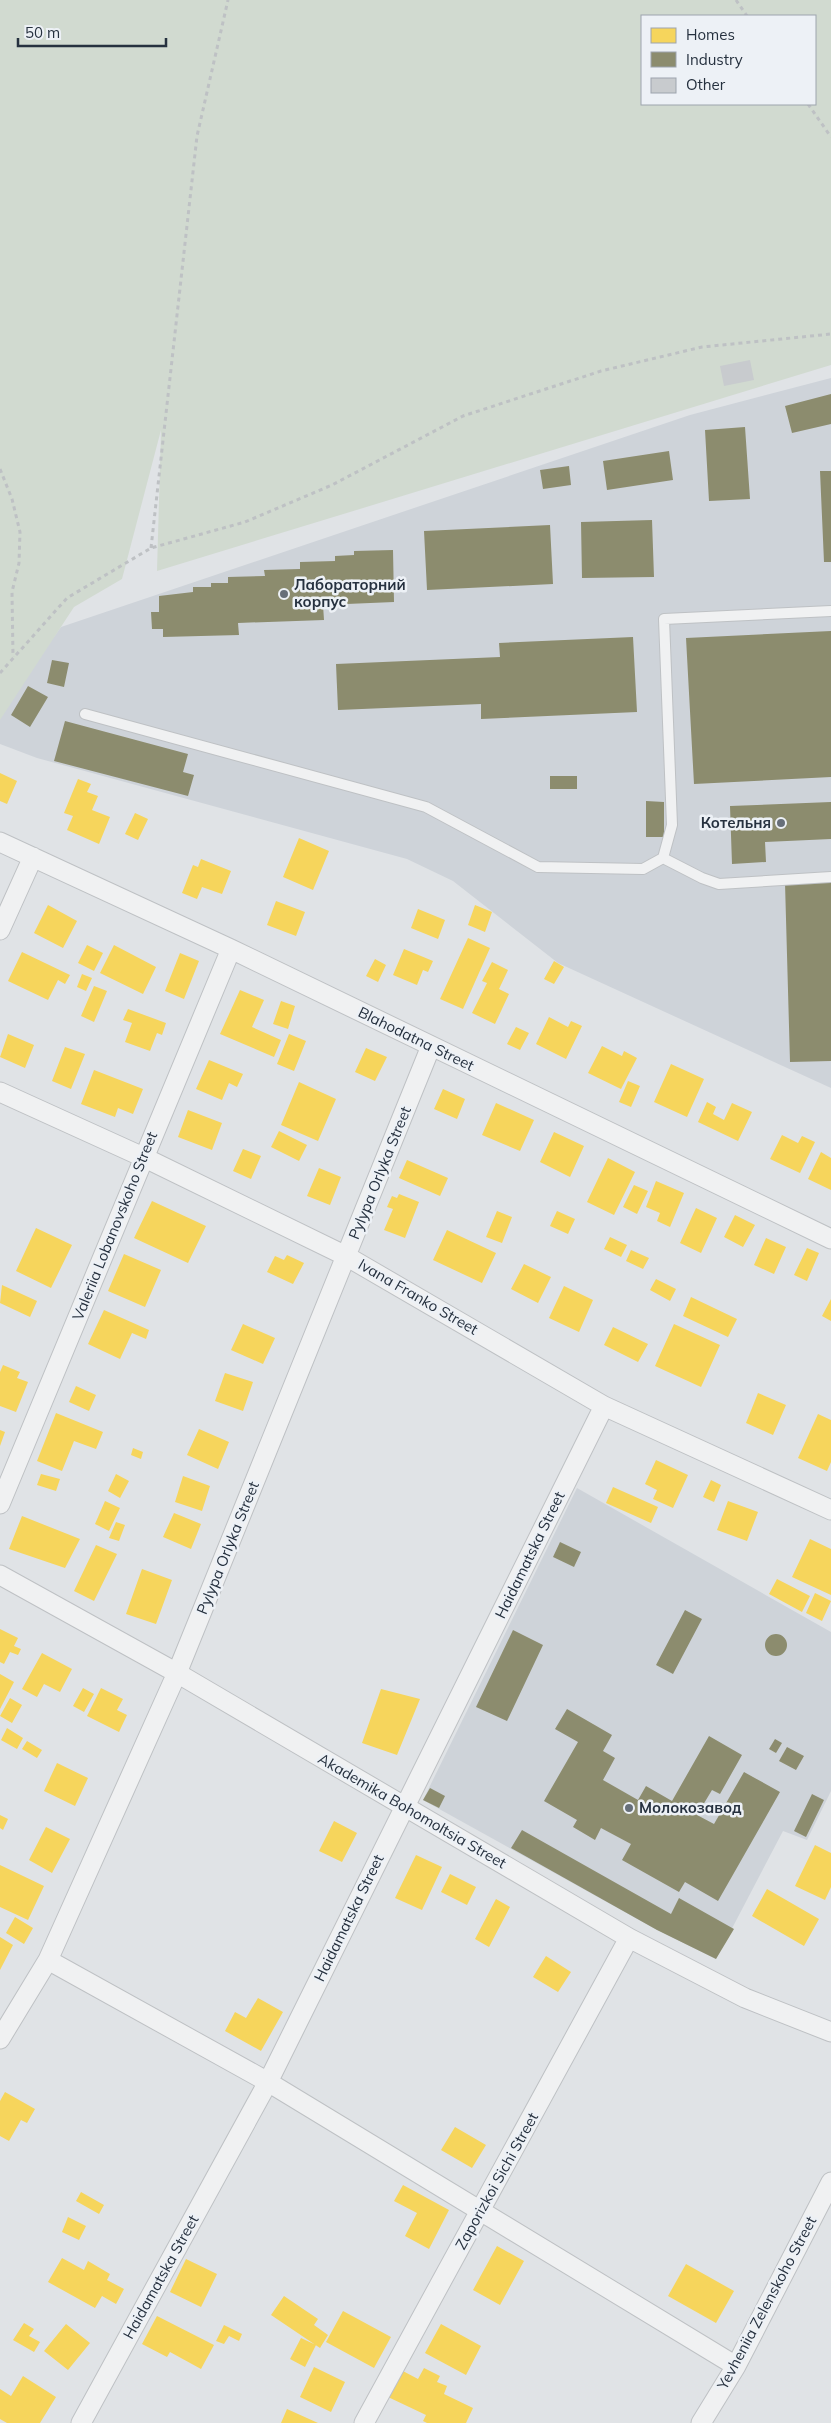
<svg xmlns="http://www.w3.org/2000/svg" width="831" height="2423" font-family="Mulish,sans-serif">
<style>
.built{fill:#ced3d9}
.green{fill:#d1dad0;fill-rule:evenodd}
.homes{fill:#f6d55c}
.industry{fill:#8c8c6e}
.building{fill:#c8cbce}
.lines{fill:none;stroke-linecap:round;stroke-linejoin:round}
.lane-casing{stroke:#bec1c4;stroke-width:12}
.street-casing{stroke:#bec1c4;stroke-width:21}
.path{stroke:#bec1c4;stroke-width:3;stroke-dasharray:4 4;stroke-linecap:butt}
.lane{stroke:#f0f1f2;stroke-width:10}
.street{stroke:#f0f1f2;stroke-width:19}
.poi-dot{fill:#676f79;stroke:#edf1f6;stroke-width:2}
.labels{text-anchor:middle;stroke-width:5;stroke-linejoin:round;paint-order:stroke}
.poi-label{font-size:15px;font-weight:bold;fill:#26313f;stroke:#edf1f6;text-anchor:start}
.street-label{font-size:15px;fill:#26313f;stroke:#edf1f6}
</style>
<rect width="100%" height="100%" fill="#e0e3e6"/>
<path class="built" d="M831,378v710l-273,-125 -105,-82 -46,-22 -370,-101 -37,-14v-32l61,-85 629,-212z
M577,1488l254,144v159l-24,49 -24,-9 -67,128 -59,-29 -234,-130z"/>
<path class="green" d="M0,0h831v365l-674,206 4,-141 -39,149 -48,28 -74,113zM642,16h173v88h-173z"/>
<path class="homes" d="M0,773l17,8 -10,23 -7,-3z
M78,779l13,5 -4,8 11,4 -6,14 18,7 -11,27 -32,-14 6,-14 -9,-3z
M135,813l13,6 -10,21 -13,-6z
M299,838l30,13 -16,39 -30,-13z
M201,859l30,12 -9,23 -20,-7 -5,12 -15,-6 11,-28 5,2z
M276,901l29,11 -9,24 -29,-11z
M48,905l29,16 -14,27 -29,-15z
M475,905l17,7 -7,20 -17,-7z
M418,909l27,11 -7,19 -27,-11z
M468,938l22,10 -27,61 -23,-10z
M87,945l16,8 -9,18 -16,-8z
M114,945l42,22 -13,27 -43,-21z
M404,949l29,12 -5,11 -5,-2 -6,15 -24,-10z
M22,952l48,23 -5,9 -7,-4 -10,20 -40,-19z
M180,953l19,8 -15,38 -19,-8z
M375,959l11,6 -8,17 -12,-6z
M554,961l10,6 -10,17 -10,-5z
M492,962l16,8 -9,19 10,5 -14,30 -23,-11 15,-30 -5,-2z
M82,974l10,4 -6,13 -9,-4z
M94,986l13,5 -13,31 -13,-6z
M240,990l24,10 -12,27 29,13 -7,17 -54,-23z
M281,1001l14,5 -7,23 -15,-5z
M128,1009l38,14 -4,12 -5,-2 -7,18 -25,-9 7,-19 -9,-3z
M549,1017l19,10 3,-6 11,5 -16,33 -30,-15z
M516,1027l13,6 -9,17 -13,-6z
M8,1034l26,11 -9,23 -25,-11z
M289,1034l17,7 -12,30 -17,-7z
M602,1046l20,10 2,-5 13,7 -16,31 -33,-16z
M65,1047l20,7 -14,35 -19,-8z
M366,1048l21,9 -12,24 -20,-9z
M209,1060l34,14 -6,13 -8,-4 -7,17 -26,-11z
M671,1064l33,15 -17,38 -33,-15z
M94,1070l49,19 -10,25 -15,-6 -3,9 -34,-13z
M628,1081l12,5 -9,21 -12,-5z
M299,1082l37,17 -18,42 -37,-16z
M443,1089l22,10 -8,20 -23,-10z
M707,1102l9,5 -3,7 11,6 8,-17 20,9 -14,29 -40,-19z
M496,1103l38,17 -14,31 -38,-16z
M188,1110l34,13 -10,27 -34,-13z
M279,1131l28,14 -8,16 -28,-14z
M554,1132l30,14 -14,31 -30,-15z
M782,1135l16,8 4,-7 13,6 -15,31 -30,-14z
M243,1149l18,7 -10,23 -18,-8z
M821,1152l10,6v32l-23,-11z
M608,1158l27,14 -21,43 -27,-13z
M407,1160l41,18 -8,18 -41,-18z
M319,1168l22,9 -11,28 -23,-9z
M656,1181l28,12 -14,34 -13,-6 3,-8 -14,-6z
M634,1185l14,6 -11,23 -14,-7z
M399,1194l20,8 -14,36 -21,-8 9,-21 -6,-2 5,-11 5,2z
M152,1201l54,25 -18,37 -54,-25z
M696,1208l21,10 -16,35 -21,-10z
M497,1211l15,6 -10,26 -16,-6z
M557,1211l18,8 -7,15 -18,-8z
M735,1215l20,10 -12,22 -19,-10z
M36,1228l36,17 -21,43 -35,-17z
M447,1230l49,23 -14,30 -49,-23z
M610,1237l17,8 -6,12 -17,-8z
M766,1238l20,9 -12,27 -20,-9z
M807,1248l12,5 -12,28 -13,-6z
M631,1250l18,8 -6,11 -17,-8z
M124,1254l37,16 -16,37 -37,-16z
M287,1255l17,8 -11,21 -26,-12 8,-16 9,4z
M524,1264l27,13 -13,26 -27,-14z
M656,1279l20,10 -6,12 -20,-11z
M2,1285l35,16 -7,16 -30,-14z
M564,1286l29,14 -14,32 -30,-14z
M691,1297l46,22 -9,18 -45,-21z
M831,1299v22l-9,-5z
M104,1310l45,20 -3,9 -14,-6 -12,26 -32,-15z
M243,1324l32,14 -12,26 -32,-14z
M674,1324l46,21 -19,42 -46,-21z
M613,1327l35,17 -10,18 -34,-17z
M3,1365l17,7 -3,6 11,4 -12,30 -16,-6v-34z
M225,1373l28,9 -10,29 -28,-10z
M76,1386l20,9 -7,16 -20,-9z
M758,1393l28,12 -13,30 -27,-12z
M56,1413l47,19 -7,17 -22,-8 -12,30 -25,-10z
M818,1414l13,6v42l-4,9 -29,-13z
M199,1429l30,13 -11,27 -31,-14z
M0,1430l5,2 -5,14z
M133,1448l10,4 -2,7 -10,-4z
M656,1460l32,15 -15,33 -20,-9 4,-9 -12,-6z
M41,1474l19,5 -4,12 -19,-6z
M116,1474l13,7 -9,17 -12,-7z
M183,1476l27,10 -8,25 -27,-9z
M711,1480l10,5 -7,17 -11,-5z
M613,1487l45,20 -7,16 -45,-20z
M105,1501l15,7 -11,23 -14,-7z
M728,1501l30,11 -11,29 -30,-11z
M174,1513l27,11 -10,25 -28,-12z
M22,1516l58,23 -15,29 -56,-19z
M116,1522l9,3 -6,16 -10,-3z
M810,1539l21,10v46l-39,-18z
M96,1545l21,9 -23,47 -20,-10z
M142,1569l30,11 -16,44 -30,-10z
M777,1579l33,17 -8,16 -33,-18z
M815,1593l16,8 -9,20 -16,-8z
M0,1629l18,9 -4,8 7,3 -3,6 -8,-3 -6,12 -4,-2z
M42,1653l30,16 -12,23 -16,-8 -7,13 -15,-8z
M0,1674l14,8 -14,27z
M83,1688l11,6 -10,18 -11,-6z
M101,1688l22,11 -6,11 10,5 -8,17 -32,-16z
M381,1689l39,10 -23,56 -35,-12z
M10,1698l12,7 -10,18 -12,-7z
M7,1728l16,10 -6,11 -16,-9z
M27,1741l15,9 -5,8 -15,-9z
M57,1763l31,15 -13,28 -31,-15z
M0,1815l8,4 -5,11 -3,-2z
M334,1821l23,12 -15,29 -23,-11z
M46,1827l24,12 -18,34 -23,-13z
M815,1845l16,8v34l-6,13 -30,-14z
M416,1855l26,12 -20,43 -27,-12z
M0,1865l44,21 -16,34 -28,-13z
M450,1874l26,13 -9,18 -26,-13z
M767,1889l52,30 -15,27 -52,-30z
M496,1899l14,8 -21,40 -14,-8z
M15,1917l18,11 -9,16 -18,-11z
M0,1937l13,8 -13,25z
M546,1956l25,16 -13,20 -25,-15z
M258,1998l25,14 -22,39 -36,-20 10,-19 11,6z
M5,2092l30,17 -8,14 -6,-3 -12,21 -9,-5v-35z
M455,2127l31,18 -14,23 -31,-18z
M403,2185l46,25 -20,39 -24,-13 12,-23 -23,-12z
M81,2192l23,13 -5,9 -23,-13z
M68,2217l18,9 -7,14 -17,-8z
M497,2246l27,15 -24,44 -27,-15z
M62,2258l22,12 4,-9 22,13 -3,6 17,9 -8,15 -14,-8 -7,12 -47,-26z
M186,2259l31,15 -16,33 -31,-15z
M686,2264l48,27 -18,32 -48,-27z
M284,2296l34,23 -4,6 14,10 -8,13 -49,-33z
M343,2311l48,26 -17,31 -48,-26z
M157,2316l57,29 -13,24 -31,-17 -3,5 -25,-13z
M24,2323l10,6 -5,7 11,6 -6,10 -21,-12z
M66,2324l24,19 -22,27 -24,-19z
M441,2324l40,22 -15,29 -41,-22z
M224,2325l18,9 -3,7 -10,-5 -5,8 -8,-3z
M301,2338l15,7 -11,22 -15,-8z
M314,2367l31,15 -14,30 -31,-15z
M424,2368l16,8 -3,6 10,4 -3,8 29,14 -7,15h-39l-4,-2 3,-6 -38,-18 13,-27 17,9z
M23,2376l33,21 -16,26h-33l-7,-4v-30l11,7z
M287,2409l31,14h-37z"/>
<path class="industry" d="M831,394v30l-39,9 -7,-27z
M745,427l5,72 -41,2 -4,-71z
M669,451l4,29 -66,10 -4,-29z
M569,466l2,19 -28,4 -3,-19z
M820,471h11v91h-7z
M652,520l2,57 -72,1 -1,-56z
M550,525l3,59 -126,6 -3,-59z
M393,550l1,52 -71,3 1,15 -86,3 1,12 -76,2v-8h-11l-1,-17h8v-16l34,-4v-5h18v-4h17v-6l37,-1 -1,-6 36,-1v-7l35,-1v-5l19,-1v-4z
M831,631v146l-137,7 -8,-146z
M633,637l4,75 -156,7v-15l-143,6 -2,-46 164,-7 -1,-14z
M52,660l17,3 -5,24 -17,-4z
M28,686l20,11 -18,30 -19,-12z
M65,721l123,33 -5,18 11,3 -6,21 -134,-35z
M550,776h27v13h-27z
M646,801l18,1v35h-18z
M831,802v37l-66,3 1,20 -34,2 -2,-58z
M831,881v180l-41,1 -5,-179z
M560,1542l21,10 -7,15 -21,-10z
M685,1610l17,9 -29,55 -17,-9z
M513,1630l30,15 -36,76 -31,-14z
M765 1645a11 11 0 1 1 22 0a11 11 0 1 1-22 0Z
M567,1709l45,26 -9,16 12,7 -12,22 35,20 8,-14 26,15 37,-65 33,19 -22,39 -8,-4 -15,25 17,9 30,-52 36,20 -62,109 -33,-19 -6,10 -57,-32 9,-16 -30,-16 -6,12 -22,-13 4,-7 -33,-19 34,-59 -23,-13z
M775,1739l7,4 -6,10 -7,-4z
M787,1747l17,9 -8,14 -17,-9z
M430,1788l15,8 -6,12 -16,-8z
M812,1794l12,6 -18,37 -12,-6z
M522,1830l149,84 8,-16 55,31 -18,30 -59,-29 -146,-82z"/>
<path class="building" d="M750,360l4,20 -30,6 -4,-20z"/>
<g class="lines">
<g class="lane-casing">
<path id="lane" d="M85,714l341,93 112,60 105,2 20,-11 9,-33 -8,-206 167,-8
M663,858l39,20 17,6 112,-7"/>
</g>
<g class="street-casing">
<path id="street" d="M0,842l231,107 600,290
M0,930l33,-73
M0,1092l143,65 203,99 258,150 227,104
M0,1504l231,-555
M0,1575l177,98 452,265 116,60 86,34
M48,1960l220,122 468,284
M0,2039l48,-79 129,-287 254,-627
M81,2423l187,-341 336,-676
M364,2423l265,-485
M701,2423l35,-57 95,-184"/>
</g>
<path class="path" d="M736,0l11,16
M808,104l23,33
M0,469l12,30 8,33 -1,31 -7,29 1,65
M151,548l46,-412 31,-136
M0,673l67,-75 84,-50 94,-26 87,-37 131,-69 138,-45 101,-24 129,-13"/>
<use href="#lane" class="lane"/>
<use href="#street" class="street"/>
</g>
<g class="poi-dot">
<circle cx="284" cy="594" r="5"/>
<circle cx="781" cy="823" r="5"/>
<circle cx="629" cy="1808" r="5"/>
</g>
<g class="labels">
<g class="poi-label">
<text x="294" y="590">Лабораторний<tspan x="294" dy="17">корпус</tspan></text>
<text x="771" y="828" text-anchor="end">Котельня</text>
<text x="639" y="1813">Молокозавод</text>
</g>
<g class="street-label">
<text transform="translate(416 1039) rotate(26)" y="5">Blahodatna Street</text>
<text transform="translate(380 1173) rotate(-68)" y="5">Pylypa Orlyka Street</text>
<text transform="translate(115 1226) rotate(-68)" y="5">Valeriia Lobanovskoho Street</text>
<text transform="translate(418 1297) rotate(30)" y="5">Ivana Franko Street</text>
<text transform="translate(228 1548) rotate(-68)" y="5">Pylypa Orlyka Street</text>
<text transform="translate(530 1555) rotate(-64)" y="5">Haidamatska Street</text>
<text transform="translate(412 1811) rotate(30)" y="5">Akademika Bohomoltsia Street</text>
<text transform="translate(349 1918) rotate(-64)" y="5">Haidamatska Street</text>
<text transform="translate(497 2181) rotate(-61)" y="5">Zaporizkoi Sichi Street</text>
<text transform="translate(161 2277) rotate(-61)" y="5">Haidamatska Street</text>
<text transform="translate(767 2303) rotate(-62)" y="5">Yevheniia Zelenskoho Street</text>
</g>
</g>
<rect x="641" y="15" width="175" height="90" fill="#edf1f6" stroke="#9da4ad"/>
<rect x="651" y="28" width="25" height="15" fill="#f6d55c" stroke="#9da4ad"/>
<text x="686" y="40" font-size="15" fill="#26313f">Homes</text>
<rect x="651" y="52" width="25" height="15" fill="#8c8c6e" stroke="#9da4ad"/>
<text x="686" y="65" font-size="15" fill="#26313f">Industry</text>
<rect x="651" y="78" width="25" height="15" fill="#c8cbce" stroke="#9da4ad"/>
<text x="686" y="90" font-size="15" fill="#26313f">Other</text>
<path d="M18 38v8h148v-8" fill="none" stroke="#26313f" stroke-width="2.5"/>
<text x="25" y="38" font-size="15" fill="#26313f" stroke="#edf1f6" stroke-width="4" paint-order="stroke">50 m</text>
</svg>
